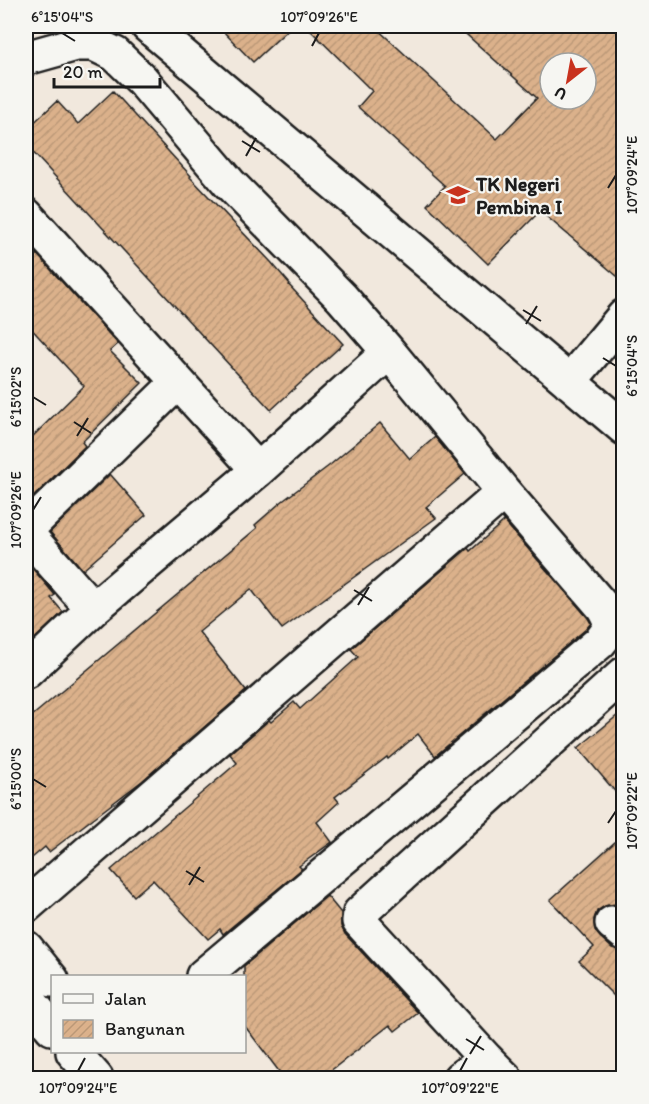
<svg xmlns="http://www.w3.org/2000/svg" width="649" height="1104" font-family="Itim,sans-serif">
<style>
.building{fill:url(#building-hatch);stroke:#1c1c1c;stroke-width:1.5;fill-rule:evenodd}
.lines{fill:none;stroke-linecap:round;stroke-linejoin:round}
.minor-casing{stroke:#1c1c1c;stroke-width:38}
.minor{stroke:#f6f6f2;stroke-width:33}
.ticks{fill:none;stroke:#1c1c1c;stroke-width:2}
.labels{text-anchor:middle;stroke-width:4.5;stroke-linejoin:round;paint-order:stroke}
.poi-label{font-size:20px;font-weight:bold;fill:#1c1c1c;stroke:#f6f6f2;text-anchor:start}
.neatline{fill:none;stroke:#1c1c1c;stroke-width:2}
.ticks-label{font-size:15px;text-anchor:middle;fill:#1c1c1c}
</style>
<defs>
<pattern id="building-hatch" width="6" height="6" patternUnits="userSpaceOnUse" patternTransform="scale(1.5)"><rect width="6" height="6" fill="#dbb18b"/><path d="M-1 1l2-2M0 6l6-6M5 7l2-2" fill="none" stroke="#bb9877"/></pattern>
</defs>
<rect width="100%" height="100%" fill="#f1e8dd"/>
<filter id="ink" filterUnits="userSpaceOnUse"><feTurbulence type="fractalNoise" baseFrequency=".0167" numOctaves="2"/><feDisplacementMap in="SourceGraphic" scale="12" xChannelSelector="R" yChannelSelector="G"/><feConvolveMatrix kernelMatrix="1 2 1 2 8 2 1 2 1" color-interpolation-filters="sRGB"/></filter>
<g filter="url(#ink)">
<path class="building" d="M218,26h74l-39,36z
M306,26h68l123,113 40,-41 -80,-72h167v256l-84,-71 -52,53 -61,-59 18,-19 -87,-79 14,-16zM550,63h36v36h-36z
M113,91l78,85 -1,1 81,85 19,22 -1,1 54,59 -72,66 -245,-265v-15l31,-29 21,23z
M26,242l92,102 -8,7 32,32 -60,59 3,4 -59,58v-61l58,-57 -58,-63z
M380,423l30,36 25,-22 30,37 -39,33 10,11 -154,111 -31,-40 -52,43 47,59 -104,90 -93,71 -4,-5 -19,16v-142l231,-193 -2,-3 25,-22 50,-38z
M110,474l36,41 -63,55 -33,-38z
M504,521l84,97 3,5 -5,6 -151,127 -17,-22 -30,25 -1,-2 -52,40 4,5 -22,20 15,20 -33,24 3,3 -79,65 -3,-5 -12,10 -55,-59 -19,16 -23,-26 126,-107 -7,-9 39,-34 2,2 23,-20 6,7 58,-52 -7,-8 117,-101 2,3z
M26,561l29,34 -4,3 12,14 -37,35z
M624,710v92l-46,-54z
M624,834v74l-9,-4 -10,2 -8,5 -3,9 1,10 5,7 12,11 12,3v55l-45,-45 15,-14 -44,-47z
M327,896l14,17v13l4,8 73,79 -23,18 -5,-6 -69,53h-37l-40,-53v-59z"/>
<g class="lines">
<g class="minor-casing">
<path id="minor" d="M148,26l476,402
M26,58l50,-14h18l21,10 27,26 87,103 113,115 47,54 115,140 99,115c10,17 9,20 -3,35l-397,334
M26,215l232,255
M569,382l55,-66
M26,530l152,-148
M26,533l67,76
M26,672l67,-63 165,-139 131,-118
M26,906l478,-414
M612,923l12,10
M26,948l26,32
M26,997l26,31
M73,1052l23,26
M486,1059l-127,-138 1,-8 264,-239
M460,1078l26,-19 19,19"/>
</g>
<use href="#minor" class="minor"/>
</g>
</g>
<path class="ticks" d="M62,33l13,8M312,46l7,-13M242,141l18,11M246,156l10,-18M608,188l8,-13M523,310l18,11M526,324l11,-18M603,358l13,8M33,397l13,8M74,422l17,11M77,436l11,-18M33,510l8,-13M354,590l18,11M358,605l11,-18M33,779l13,8M608,823l8,-12M186,871l18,11M189,885l11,-18M466,1039l18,11M470,1054l11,-18M78,1071l7,-13M460,1071l7,-13"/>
<defs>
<g id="school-bare" transform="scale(1.8)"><path d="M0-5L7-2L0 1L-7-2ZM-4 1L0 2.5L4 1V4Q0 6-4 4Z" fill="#c8321e" stroke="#f6f6f2" stroke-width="2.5" paint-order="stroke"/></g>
</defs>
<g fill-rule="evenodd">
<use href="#school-bare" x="458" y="195"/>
</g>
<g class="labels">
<g class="poi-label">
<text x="476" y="191">TK Negeri<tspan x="476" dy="23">Pembina I</tspan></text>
</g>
</g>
<rect width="649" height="1104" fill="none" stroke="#f6f6f2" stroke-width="66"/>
<rect x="51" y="975" width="195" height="78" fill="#f6f6f2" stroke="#9f9f9c" stroke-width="1.5"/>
<rect x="63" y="994" width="30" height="9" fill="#f6f6f2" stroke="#9f9f9c" stroke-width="1.5"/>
<text x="105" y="1005" font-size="18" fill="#1c1c1c">Jalan</text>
<rect x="63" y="1020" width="30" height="18" fill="url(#building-hatch)" stroke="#9f9f9c" stroke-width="1.5"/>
<text x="105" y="1035" font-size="18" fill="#1c1c1c">Bangunan</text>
<g transform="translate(568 81) rotate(211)"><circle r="28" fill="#f6f6f2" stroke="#9f9f9c" stroke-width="1.5"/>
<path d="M0-4.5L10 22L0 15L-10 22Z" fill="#c8321e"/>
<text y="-9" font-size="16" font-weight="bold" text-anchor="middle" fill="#1c1c1c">U</text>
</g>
<path d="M54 78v9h106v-9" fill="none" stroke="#1c1c1c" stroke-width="3"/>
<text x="63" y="78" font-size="18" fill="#1c1c1c" stroke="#f6f6f2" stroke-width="4.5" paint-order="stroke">20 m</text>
<rect x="33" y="33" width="583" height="1038" class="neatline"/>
<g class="ticks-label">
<text x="62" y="22">6°15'04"S</text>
<text x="319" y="22">107°09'26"E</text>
<text transform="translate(632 175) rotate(-90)" y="5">107°09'24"E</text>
<text transform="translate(632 366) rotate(-90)" y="5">6°15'04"S</text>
<text transform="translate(16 397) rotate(-90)" y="5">6°15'02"S</text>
<text transform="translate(16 510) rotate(-90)" y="5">107°09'26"E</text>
<text transform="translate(16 779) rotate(-90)" y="5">6°15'00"S</text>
<text transform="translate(632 811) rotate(-90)" y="5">107°09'22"E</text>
<text x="78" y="1093">107°09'24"E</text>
<text x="460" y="1093">107°09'22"E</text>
</g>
</svg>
